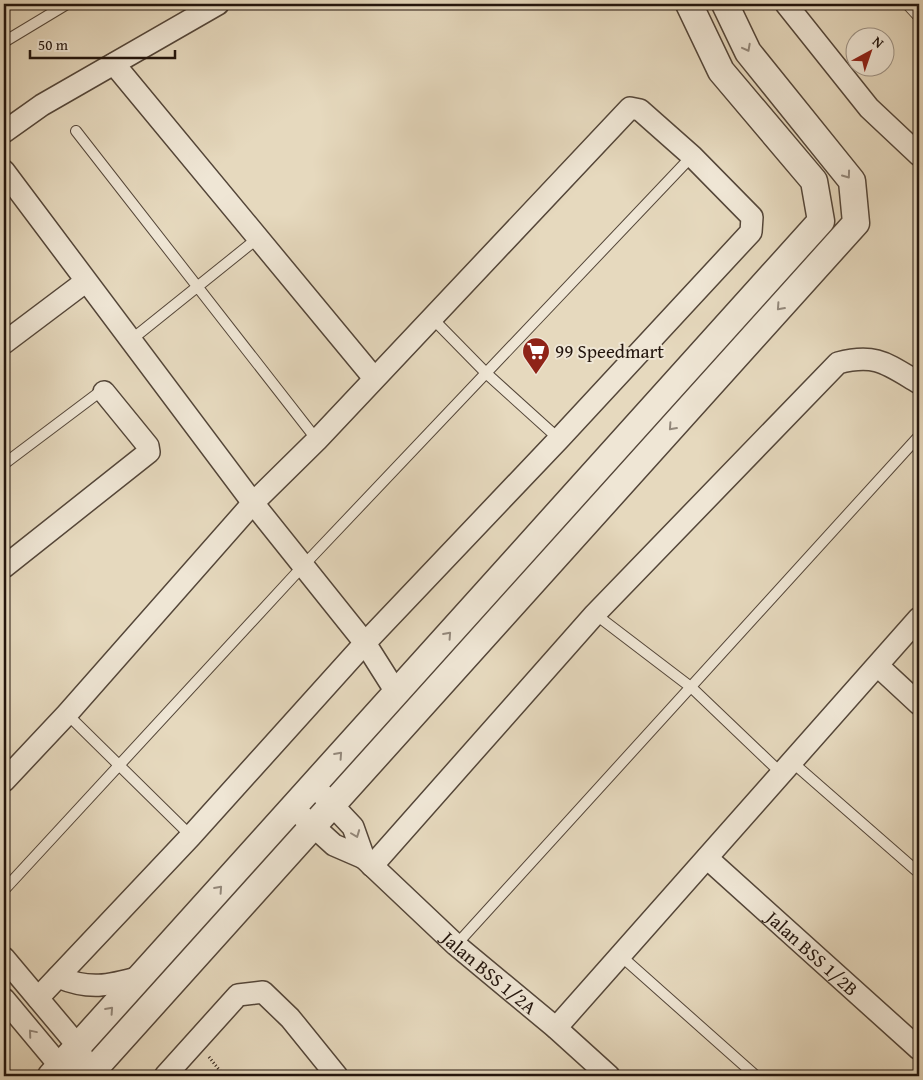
<svg xmlns="http://www.w3.org/2000/svg" width="923" height="1080" font-family="'Gentium Book Plus',serif">
<style>
.lines{fill:none;stroke-linecap:round;stroke-linejoin:round}
.service-casing{stroke:#544639;stroke-width:12}
.minor-casing{stroke:#544639;stroke-width:24}
.tertiary-casing{stroke:#544639;stroke-width:29}
.path{stroke:#23150d;stroke-width:3;stroke-dasharray:1 2.5;stroke-linecap:butt}
.service{stroke:#efe6d5;stroke-width:10}
.minor{stroke:#efe6d5;stroke-width:21}
.tertiary{stroke:#efe6d5;stroke-width:26}
.oneway{stroke:#93887b}
.labels{text-anchor:middle;stroke-width:4;stroke-linejoin:round;paint-order:stroke}
.poi-label{font-size:19px;fill:#23150d;stroke:#efe6d5;text-anchor:start}
.street-label{font-size:19px;fill:#23150d;stroke:#efe6d5}
</style>
<rect width="100%" height="100%" fill="#e6d9be"/>
<filter id="stains"><feTurbulence type="fractalNoise" baseFrequency=".004" numOctaves="4"/><feColorMatrix values="0 0 0 0 .2 0 0 0 0 .09 0 0 0 0 .02 0 0 0 .5 -.17"/></filter>
<radialGradient id="worn" r=".72"><stop offset=".6" stop-color="#630" stop-opacity="0"/><stop offset="1" stop-color="#630" stop-opacity=".3"/></radialGradient>
<g class="lines">
<g class="service-casing">
<path id="service" d="M907,4l12,13
M4,42l63,-38
M76,131l241,309
M432,318l54,55 73,66
M131,340l127,-102
M4,464l93,-70 7,-2
M595,614l97,74 90,86
M67,714l124,122
M792,762l127,111
M4,890l298,-323 390,-411
M456,945l463,-509
M621,956l135,120"/>
</g>
<g class="minor-casing">
<g id="minor">
<path d="M786,4l83,104 50,47"/>
<path d="M114,64l260,314"/>
<path d="M4,132l38,-27 176,-101"/>
<path d="M4,171l249,332 112,140 31,49"/>
<path d="M4,343l81,-61"/>
<path d="M4,567l145,-115 -1,-6 -44,-54"/>
<path d="M878,666l41,38"/>
<path d="M4,781l63,-67 186,-211 64,-63 313,-332 10,2 52,46 60,61 -1,15 -192,207 -194,204 -174,193 -153,162"/>
<path d="M302,816l32,29 30,13 -11,-31 -31,-33"/>
<path id="s1" d="M364,858l92,87 100,83 53,48"/>
<path id="s2" d="M707,858l212,191"/>
<path d="M372,866l223,-252 243,-251c38,-10 49,1 81,20"/>
<path d="M4,958l74,88 12,30"/>
<path d="M58,977c31,13 50,9 82,0"/>
<path d="M4,999l56,67 15,5"/>
<path d="M556,1028l363,-410"/>
<path d="M165,1076l73,-81 25,-3 27,26 47,58"/>
</g>
</g>
<g class="tertiary-casing">
<path id="tertiary" d="M51,1076l770,-855 -7,-40 -93,-110 -32,-67
M88,1076l768,-853 -4,-42 -104,-129 -23,-48"/>
</g>
<path class="path" d="M209,1057l15,19"/>
<use href="#service" class="service"/>
<use href="#minor" class="minor"/>
<use href="#tertiary" class="tertiary"/>
</g>
<defs><path id="oneway-chevron" d="M-2-3.5L2.5 0L-2 3.5" fill="none" stroke-width="1.6" stroke-linecap="round" stroke-linejoin="round" transform="scale(1.25)"/></defs>
<g class="oneway">
<use href="#oneway-chevron" transform="translate(747 48) rotate(62)"/>
<use href="#oneway-chevron" transform="translate(847 175) rotate(54)"/>
<use href="#oneway-chevron" transform="translate(780 307) rotate(132)"/>
<use href="#oneway-chevron" transform="translate(672 427) rotate(132)"/>
<use href="#oneway-chevron" transform="translate(448 635) rotate(-48)"/>
<use href="#oneway-chevron" transform="translate(339 755) rotate(-48)"/>
<use href="#oneway-chevron" transform="translate(356 834) rotate(69)"/>
<use href="#oneway-chevron" transform="translate(219 889) rotate(-48)"/>
<use href="#oneway-chevron" transform="translate(110 1010) rotate(-48)"/>
<use href="#oneway-chevron" transform="translate(32 1033) rotate(-130)"/>
</g>
<defs>
<g id="supermarket-pin" transform="scale(1.4375)"><path d="M0 17L-7.5 6A9.5 9.5 0 1 1 7.5 6Z" fill="#8f2418" stroke="#efe6d5"/><path d="M-6-5.5h2.5l.6 2H6L4.5 2H-2.5L-4.4-4H-6ZM-1.5 3.2a1.3 1.3 0 1 0 .1 0ZM3 3.2a1.3 1.3 0 1 0 .1 0Z" fill="#fff"/></g>
</defs>
<g fill-rule="evenodd">
<use href="#supermarket-pin" x="536" y="351"/>
</g>
<g class="labels">
<g class="poi-label">
<text x="555" y="358">99 Speedmart</text>
</g>
<g class="street-label">
<text dy="7" stroke="none"><textPath href="#s2" startOffset="142">Jalan BSS 1/2B</textPath></text>
<text dy="7" stroke="none"><textPath href="#s1" startOffset="170">Jalan BSS 1/2A</textPath></text>
</g>
</g>
<rect width="923" height="1080" fill="none" stroke="#e6d9be" stroke-width="20"/>
<rect x="5" y="5" width="913" height="1070" fill="none" stroke="#23150d" stroke-width="2.5"/>
<rect x="10" y="10" width="903" height="1060" fill="none" stroke="#23150d"/>
<g transform="translate(870 52) rotate(40)"><circle r="24" fill="#efe6d5" stroke="#9d9285"/>
<path d="M0-4L9 19L0 12L-9 19Z" fill="#8f2418"/>
<text y="-8" font-size="14" font-weight="bold" text-anchor="middle" fill="#23150d">N</text>
</g>
<path d="M30 50v8h145v-8" fill="none" stroke="#23150d" stroke-width="2.5"/>
<text x="38" y="50" font-size="15" fill="#23150d" stroke="#efe6d5" stroke-width="4" paint-order="stroke">50 m</text>
<rect width="100%" height="100%" filter="url(#stains)"/>
<rect width="100%" height="100%" fill="url(#worn)"/>
</svg>
